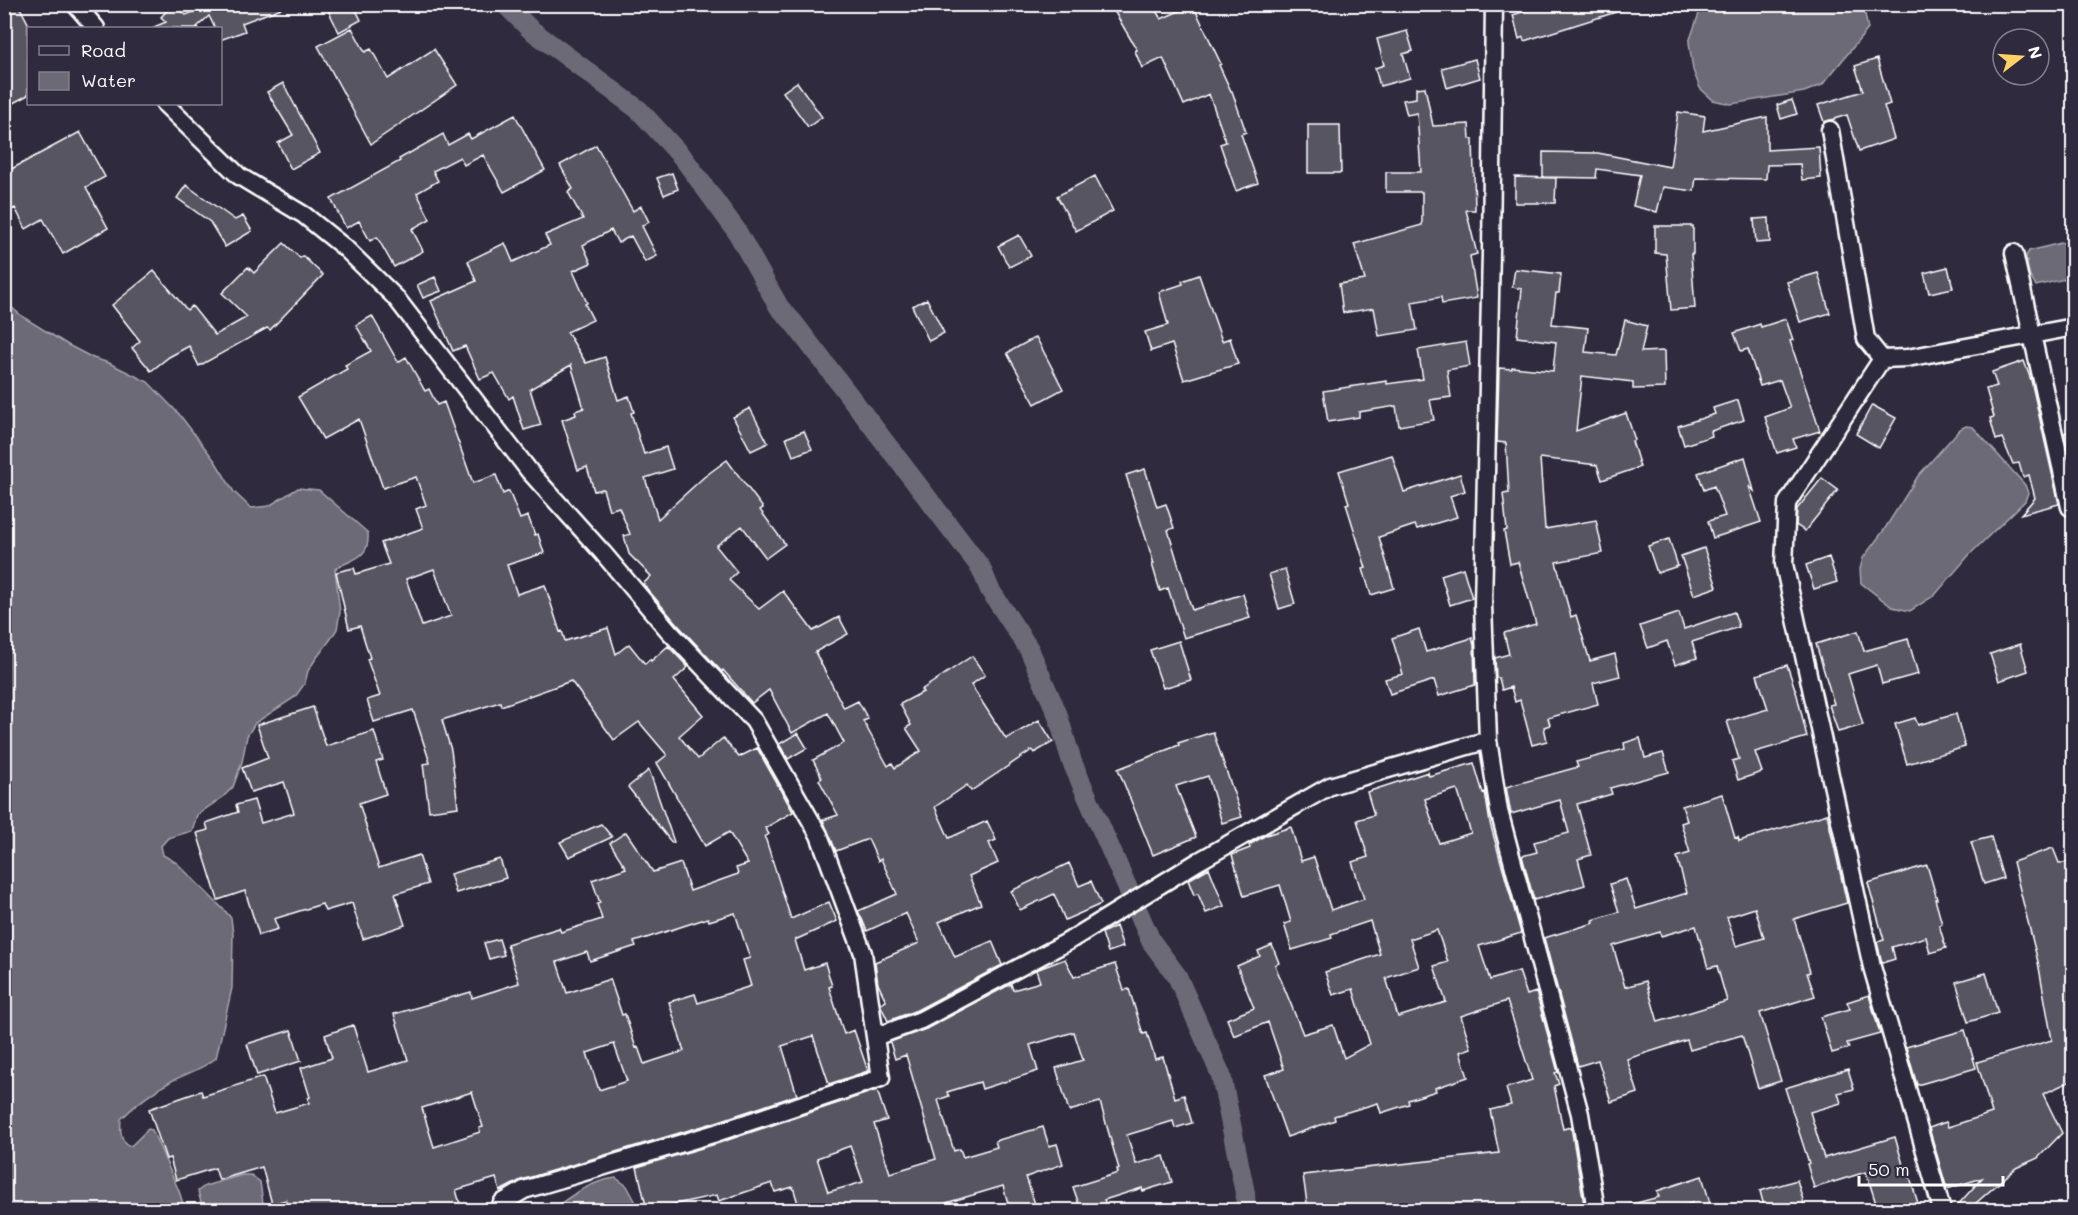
<svg xmlns="http://www.w3.org/2000/svg" width="2078" height="1215" font-family="Mali,sans-serif">
<style>
.water{fill:#6d6a77;stroke:#a7a6ad;stroke-width:1.5}
.lines{fill:none;stroke-linecap:round;stroke-linejoin:round}
.canal{stroke:#6d6a77;stroke-width:20}
.building{fill:#595564;stroke:#fff;stroke-width:1.5;fill-rule:evenodd}
.street-casing{stroke:#fff;stroke-width:21}
.street{stroke:#2f2a3d;stroke-width:16}
</style>
<rect width="100%" height="100%" fill="#2f2a3d"/>
<filter id="ink" filterUnits="userSpaceOnUse"><feTurbulence type="fractalNoise" baseFrequency=".0167" numOctaves="2"/><feDisplacementMap in="SourceGraphic" scale="12" xChannelSelector="R" yChannelSelector="G"/><feConvolveMatrix kernelMatrix="1 2 1 2 8 2 1 2 1" color-interpolation-filters="sRGB"/></filter>
<g filter="url(#ink)">
<path class="water" d="M1863,4l5,25 -46,56 -18,7 -73,12 -18,-4 -13,-12 -7,-18 -4,-28 13,-37z
M2073,240v37l-37,9c-7,-8 -9,-20 -10,-30l3,-5z
M4,301l19,16 45,28 25,13 16,5 39,19 31,32 36,47 19,31 17,16 18,-2 29,-18 21,2 49,43c2,26 -15,25 -33,36l5,43 -3,17 -7,11 -15,20 -7,11 -3,12 -10,14 -40,26 -8,13 -5,26 -9,25 -10,10 -26,18 -5,16 -24,7 -7,8 2,9 14,8 49,49 5,6 2,16 -1,54 -16,70c-13,11 -31,16 -46,24 -18,10 -35,23 -49,37 -1,11 -1,19 7,27l4,-1 16,-16 4,1 27,61 6,19h-180z
M1966,426l7,1 52,58 3,8 -3,8 -55,53 -35,41 -25,16 -18,-4 -31,-24 -1,-14 3,-11 21,-28 34,-54 42,-47z
M242,1175h9l9,7 3,21 -4,5 -10,2h-46l-5,-19 7,-5z
M616,1178l11,8 13,24h-88c18,-14 41,-30 64,-32z"/>
<g class="lines">
<path class="canal" d="M505,4l25,25 109,81 45,49 52,71 43,77 14,15 188,246 9,22 39,59 28,64 15,49 79,179 26,35 44,99 24,118 1,17"/>
</g>
<path class="building" d="M4,4h14l10,19v72l-24,13z
M173,4l13,11 29,-11h72v2l-45,17 3,8 -25,9v-12h-5l-6,-12 -12,11 2,1h-44l-1,-1 12,-5 -5,-5z
M325,4h28l8,16 -22,12z
M1110,4h42l9,15 32,-14 28,59 -2,1 12,26h1l14,41 -5,2 17,49 -22,8 -16,-47 6,-2 -17,-48 -25,11 -21,-47 -21,10 -7,-17 2,-1z
M1546,4h80v5l-102,32 -1,-4 -4,2 -6,-24z
M352,28l13,24 6,-3 17,30 46,-30 23,36 -86,59 -53,-98z
M1407,31l6,20 -10,3 7,24 -30,8 -5,-18 9,-3 -7,-26z
M1475,59l5,19 -33,10 -5,-20z
M1877,59l13,45 -6,2 10,33 -35,12 -12,-36 -23,7 -6,-17 45,-14 -8,-25z
M797,82l25,35 -14,10 -25,-35z
M283,83l37,70 -29,16 -13,-26 15,-8 -26,-43z
M1425,87l8,39 36,-2 1,15h3l2,71h-9l11,44 -7,2 7,42 -35,6 -1,-7 -29,5 5,28 -38,6 -5,-28 -31,5 -4,-29 26,-4 -11,-36 68,-19v-33h-36v-20h35l-4,-59 -10,2 -4,-15 13,-2v-10z
M1792,100l5,14 -16,5 -4,-14z
M1678,112l27,4 -2,15 64,-14v33l52,-3 2,31 -19,2 -2,-16 -33,1 -1,14 -70,-1 -2,13 -31,-4 -6,25 -24,-6 7,-31 -43,-6 -1,9 -53,-1v-25l55,1 72,14z
M515,115l30,55 -41,22 -21,-37 -19,10 -4,-8 -27,14 5,10 -21,12 13,26 -18,10 11,22 -29,16 -17,-30 -7,4 -11,-20 -13,7 -15,-29 69,-38 -1,-2 44,-25 5,11 20,-11 3,5z
M1308,125h32l1,48h-33z
M80,132l25,45 -19,10 22,41 -45,26 -20,-35 -17,10 -11,-21 -11,6v-41z
M596,145l37,66 8,-5 8,16 -7,4 15,30 -12,6 -14,-26 -13,7 -7,-13 -28,15 8,18 -18,8 14,32 -2,1 8,16 -26,12 19,31 19,-6 13,43 11,-4 5,16 -3,1 13,41 22,-7 7,22 -28,9 13,41 46,-42 23,-17 36,48 -3,2 25,34 -19,14 -24,-32 -26,20 21,26 -8,8 30,29 24,-18 30,40 26,-14 9,17 -33,18 29,56 14,-7 10,18 -5,2 25,45 4,-3 3,5 26,-17 -15,-23 5,-3 -11,-21 23,-12 -2,-2 51,-34 13,19 -14,10 35,54 33,-19 14,22 -19,11 -2,-3 -61,41 -4,-6 -32,22 14,31 38,-17 9,19 -7,3 9,20 -29,13 12,28 -42,18 16,35 37,-16 10,24 -85,45 -29,11 -7,-15v-2l5,-3 -8,-17 -3,-22 44,-19 -13,-30 -39,18 -5,-12 -4,-8 39,-17 -16,-35 -3,2 -10,-22 -32,12 -13,-31 15,-5 -19,-35 3,-2 -9,-18 31,-17 -16,-30 -36,20 -23,-43 -17,13 -29,-33 -1,2 -45,-48 -34,-40 8,-8 -22,-22 -5,-18 6,-2 -11,-27 -10,3 -6,-21 -9,2 -7,-24 -9,3 -16,-50 14,-5 -1,-4 9,-3 -13,-43 -41,24 11,36 -17,5 -11,-34 -4,3 -15,-26 -14,6 -15,-33 -12,5 -22,-50 45,-20 -8,-20 37,-18 8,19 37,-17 -5,-10 38,-16 -15,-27 5,-3 -13,-24z
M672,173l6,16 -14,6 -7,-17z
M1095,176l18,35 -37,20 -19,-35z
M1515,177l41,1 -1,25h-40z
M186,185l49,35 8,-4 9,15 -27,16 -15,-25 -33,-24z
M1769,218l1,24 -14,1 -2,-24z
M1655,226h38v28h-2l4,54 -24,2 -5,-56 -11,-1z
M1019,235l12,21 -22,11 -11,-21z
M284,243l16,15 3,-2 20,19 -53,55 -3,-2 -68,38 -10,-20 -20,11 -18,14 -19,-23 8,-7 -28,-36 42,-34 33,39 5,-4 23,29 32,-18 -25,-24 26,-26 6,6z
M1948,267l5,21 -24,5 -5,-20z
M1515,269l46,5 -2,19h-3l-4,31 36,4 -3,24 31,3 9,-35 22,6 -6,26 23,-1 1,37 -32,1v-7l-51,-6 -6,55 50,-18 9,27 -3,1 8,26 -38,13 -5,-15 -57,-7 5,71 51,-9 7,33 -47,9 15,55 5,-2 14,46 25,-7 5,22 -27,7 5,21 -50,14 2,7 -6,2 3,14 -15,4 -12,-45 -5,2 -4,-15 -9,3 -3,-12h-3l-1,-20 14,-4 -5,-21 32,-9 -18,-62 -8,2 -6,-33 3,-1 -4,-36 6,-1 -3,-50 -9,-1 2,-74 13,1v-2l41,4 3,-29 -39,-5 5,-48 -10,-2z
M1818,273l12,40 -30,9 -13,-40z
M1199,275l23,66 8,-3 8,26 -54,16 -12,-36 -21,7 -6,-19 23,-7 -9,-33 24,-8 -1,-3z
M435,277l6,14 -18,7 -6,-13z
M927,299l17,34 -15,8 -17,-35z
M372,316l26,46 8,-5 19,34 4,-2 8,16 7,-3 29,81 23,-8 7,19 6,-3 11,28 8,-3 7,19 3,-1 6,19 -37,12 10,29 28,-9 15,47 2,-1 3,10 43,-13 8,26 13,-10 16,20 5,-5 1,2 17,-15 20,21 -14,13 29,35 -24,21 19,23 25,-21 16,19 18,-9 36,64 -28,16 4,6 -4,3 26,82 38,-17 8,19 -42,19 9,30 21,-7 7,23 -3,1 15,47 10,-4 14,41 -39,13 -16,-48 -31,10 15,49 -84,28 -192,57 -21,11 -4,-13 -40,12 5,17 -10,3h-162l-3,-10 -14,4 -10,-37 -43,13 -4,-12 -39,12 -6,-22 -4,1 -17,-50 52,-18 2,5 60,-19 12,36 34,-10 -1,-5 2,-1 -9,-29 31,-10 -7,-23 28,-10 15,47 40,-12 -14,-46 77,-22 1,6 47,-15 -12,-39 52,-16 2,4 41,-13 -5,-15 3,-1 -8,-23 34,-12 -16,-25 16,-11 27,40 28,-9 9,28 48,-17 -2,-6 12,-4 -19,-32 -24,14 -48,-83 10,-8 -28,-33 -25,18 -43,-59 -70,25 -1,-4 -58,18 9,30 7,57 -29,4 -6,-47 7,-1 -17,-53 -39,12 -7,-22 13,-4 -13,-37 3,-1 -10,-32 -11,3 -13,-57 18,-4 2,6 33,-10 -8,-21 42,-15 -7,-19 10,-4 -10,-28 -33,11 -24,-69 -36,20 -25,-42 49,-28 -2,-4 26,-14 -15,-26zM434,569l17,47 -29,10 -16,-47zM735,913l15,45 -7,2 8,26 -53,17 -3,-9 -26,8 15,49 -40,13 -6,-17 -2,1 -11,-34 -3,1 -12,-36 -43,14 -10,-31 30,-10 3,9 46,-15 -2,-4 74,-24 1,3zM614,1044l13,37 -28,9 -12,-37zM472,1092l11,35 -4,1 1,4 -46,15 -12,-39z
M1786,319l7,21 -3,1 30,90 -27,8 3,8 -19,6 -12,-36 25,-9 -10,-28 -20,6 -12,-37 -7,2 -7,-18 26,-9 1,3z
M1036,337l27,52 -28,15 -28,-51z
M1466,342l4,24 -23,4 4,27 -21,3 4,20 -35,6 -3,-20 -37,6v5l-31,5 -5,-31 64,-10v3l36,-5 -5,-29z
M2024,361l7,19 28,124 -38,10 14,-16 -6,-23 -6,2 -4,-14 -6,1 -11,-26 -6,2 -6,-22 4,-1 -8,-28 11,-3 -5,-14z
M1738,400l6,20 -33,11 1,5 -28,9 -6,-19 37,-12 -2,-6z
M1872,405l24,13 -17,30 -23,-14z
M750,408l18,35 -17,8 -18,-34z
M2073,430v44l-9,-41z
M804,431l8,18 -19,7 -7,-18z
M1392,455l12,37 56,-18 5,17 -15,5 7,21 -40,12 -2,-4 -36,12 15,51 -23,7 -8,-26 3,-1 -20,-64 3,-1 -10,-32z
M1745,457l9,34 -5,-5 12,36 -48,16 -5,-17 17,-5 -11,-30 -10,4 -6,-17z
M1145,469l12,38 9,-3 8,24 -6,2 24,80 51,-16 7,24 -66,20 -16,-50 -8,3 -8,-27h2l-28,-89z
M1822,478l16,12 -33,41 -9,-6 1,-16z
M1669,539l9,27 -21,7 -9,-27z
M1704,548l13,39 -23,8 -13,-39z
M1829,557l8,25 -23,7 -8,-24z
M1463,568l9,30 -22,7 -9,-30z
M1285,569l10,35 -16,5 -10,-35z
M1734,612l5,15 -47,15 5,16 -22,7 -8,-24 -19,7 -8,-22 39,-13 5,16z
M1419,629l7,23 46,-14 2,7 1,40 -36,11 -5,-16 -44,14 -5,-15 18,-5 -11,-36z
M1858,631l6,20 44,-12 10,35 -36,10 -5,-19 -29,9 15,51 -25,7 -9,-27 5,-1 -18,-60z
M1179,641l12,39 -28,8 -13,-38z
M2020,644l8,27 -29,10 -9,-27z
M1787,665l10,30 10,42 -52,15 7,20 -24,8 -6,-19 7,-2 -12,-38 41,-12 -11,-34z
M313,707l13,39 48,-15 9,29 -7,2 10,32 -27,9 20,65 40,-13 9,29 -33,10 10,31 -42,14 -11,-36 -27,8 -3,-7 -48,15 4,10 -19,6 -14,-44 -27,9 -21,-67 11,-3 -2,-7 32,-11 -2,-7 18,-5 7,23 33,-10 -10,-31 -33,10 -9,-24 26,-10 -11,-33z
M1956,714l9,33 -58,17 -12,-40 20,-6 3,7z
M1213,732l29,85 -20,6 -14,-47 -32,10 20,51 -43,18 -35,-86 61,-24 -1,-2z
M798,733l9,15 -19,11 -9,-15z
M1640,738l5,20 18,-5 6,19 -59,16 2,6 -35,10 14,51 -13,4 7,26 -51,15 -12,-44 15,-4 -3,-10 35,-9 -9,-33 -49,14 -5,-27 72,-20 -2,-5 49,-13 -1,-6z
M1474,763l9,30 2,-1 5,31 31,110 -42,13 11,34 29,-9 8,24 9,-3 22,80 -3,1 4,11 -5,2 9,43 8,-2 14,83h-277l-5,-35 196,-22 -9,-43 21,-5 -5,-17 26,-8 -25,-79 -46,15 10,32 -11,4 8,25 -33,11 1,3 -28,9 1,4 -28,9 -3,-10 -44,13 1,4 -48,17 -22,-62 19,-6 -16,-47 -34,14 -7,-17 27,-11 -17,-42 23,-10 -2,-5 14,-6 7,18 -4,2 28,69 30,-9 11,33 26,-14 -17,-55 -20,6 -8,-23 55,-18 -10,-33 -39,13 1,4 -40,12 -8,-26 7,-2 -11,-37 -36,11 -12,-41 18,-7 -1,-3 17,-10 25,-8 10,34 13,-4 17,53 33,-11 -12,-37 16,-5 -11,-37 17,-5 -7,-23 61,-20 1,4zM1457,789l14,44 -32,10 -14,-44zM1437,930l11,32 -14,4 12,36 -48,15 -12,-39 33,-11 -9,-28z
M649,770l25,72 -2,1 -44,-56z
M1722,794l13,44 3,-1 1,4 88,-27 20,89 -53,16 16,53 -3,1 8,23 -55,17 21,68 -23,7 -16,-53 -52,15 -3,-10 -60,19 11,34 -27,9 -13,-42 -20,6 -34,-128 50,-15 -1,-3 26,-8 -9,-28 16,-5 10,30 51,-16 -10,-36 13,-4 -9,-30 6,-2 -5,-15zM1755,908l9,30 -28,8 -9,-29zM1696,926l12,42 9,-2 10,35 -69,21 -12,-41 -21,6 -12,-41 47,-14 1,4z
M601,824l11,13 -43,20 -9,-15z
M1991,837l12,41 -19,6 -13,-42z
M2053,848l6,15 14,-1v218l-30,14 19,39 -24,25 -22,10 -48,42h-10l-3,-2 27,-30 -35,11 -18,-61 17,-6 2,5 44,-14 -15,-51 75,-22 -14,-78 -25,-100z
M500,859l6,19 -50,15 -6,-19z
M1069,863l10,23 12,-5 10,23 -36,16 -11,-26 -34,16 -9,-19z
M1927,865l10,34h-2l7,25 -3,1 7,23 -16,5 -4,-16 -34,10 3,12 -13,4 -5,-21 7,-2 -16,-57z
M1209,868l15,38 -18,7 -8,-19 -4,1 -6,-15z
M1116,926l7,21 -15,5 -6,-19z
M499,939l5,16 -15,4 -5,-16z
M1065,959l9,18 41,-13 9,26 5,-1 14,45 4,-1 8,26 8,-2 12,41 9,-3 8,28 -17,5 -2,-7 -46,14 9,29 28,-8 8,26 -29,9 -1,-3 -38,12 4,10h-27l-8,-23 45,-14 -1,-4h2l-19,-67 -31,9 -13,-43 27,-8 -9,-28 -44,13 8,26 -56,18 -2,-7 -33,10 2,4 -11,4 16,51 6,-2 3,8 34,-10 -2,-6 48,-14 6,19 8,-2 6,20 -37,13 11,33h-27l-7,-24 -57,17 3,7h-149l-7,-23 -18,5 -3,-9 -53,18 -2,-6 -70,15 -10,-43 82,-24 158,-53 10,30 -13,4 16,49 46,-14 -30,-104 -11,4 -5,-17 36,-13 85,-45 2,6 27,-8 -4,-12zM850,1146l13,36 -35,10 -11,-34z
M1986,973l12,40 -30,9 -12,-40z
M1869,995l11,39 -33,9 2,5 -17,5 -11,-36 29,-8 -3,-7z
M291,1030l10,31 -44,14 -10,-31z
M1965,1030l11,38 -59,17 -11,-38z
M1848,1069l6,20 -16,4 3,10 -31,9 14,46 71,-21 9,31 3,-1 13,43h-42l-12,-38 -52,16 -7,-24 2,-1 -24,-75z
M1702,1176l8,27 -17,5 -1,-5 -23,7h-43l-1,-4 34,-9 -2,-6z
M1797,1180l9,30h-41l-5,-19z"/>
<g class="lines">
<g class="street-casing">
<path id="street" d="M75,4l21,24
M1494,4l-3,248 -8,353 5,135 11,71 81,303 16,96
M165,104l74,72 65,39 41,33 51,50 134,174 73,81 66,78 85,90 65,114 44,118 12,84
M1830,130l36,209 16,20 25,-1 167,-31
M2014,253l56,254
M1882,359l-95,144 -3,61 88,403 70,243
M499,1210l3,-7 22,-13 192,-57 165,-55 -6,-41 46,-17 146,-78 132,-81 131,-75 158,-46"/>
</g>
<use href="#street" class="street"/>
</g>
</g>
<rect width="2078" height="1215" fill="none" stroke="#2f2a3d" stroke-width="24"/>
<rect x="12" y="12" width="2054" height="1191" fill="none" stroke="#fff" stroke-width="2" filter="url(#ink)"/>
<rect x="27" y="27" width="195" height="78" fill="#2f2a3d" stroke="#827f8b" stroke-width="1.5"/>
<rect x="39" y="46" width="30" height="9" fill="#2f2a3d" stroke="#827f8b" stroke-width="1.5"/>
<text x="81" y="57" font-size="18" fill="#ffffff">Road</text>
<rect x="39" y="72" width="30" height="18" fill="#6d6a77" stroke="#827f8b" stroke-width="1.5"/>
<text x="81" y="87" font-size="18" fill="#ffffff">Water</text>
<g transform="translate(2021 57) rotate(73)"><circle r="28" fill="#2f2a3d" stroke="#827f8b" stroke-width="1.5"/>
<path d="M0-4.5L10 22L0 15L-10 22Z" fill="#ffd166"/>
<text y="-9" font-size="16" font-weight="bold" text-anchor="middle" fill="#ffffff">N</text>
</g>
<path d="M1859 1176v9h144v-9" fill="none" stroke="#ffffff" stroke-width="3"/>
<text x="1868" y="1176" font-size="18" fill="#ffffff" stroke="#2f2a3d" stroke-width="4.5" paint-order="stroke">50 m</text>
</svg>
